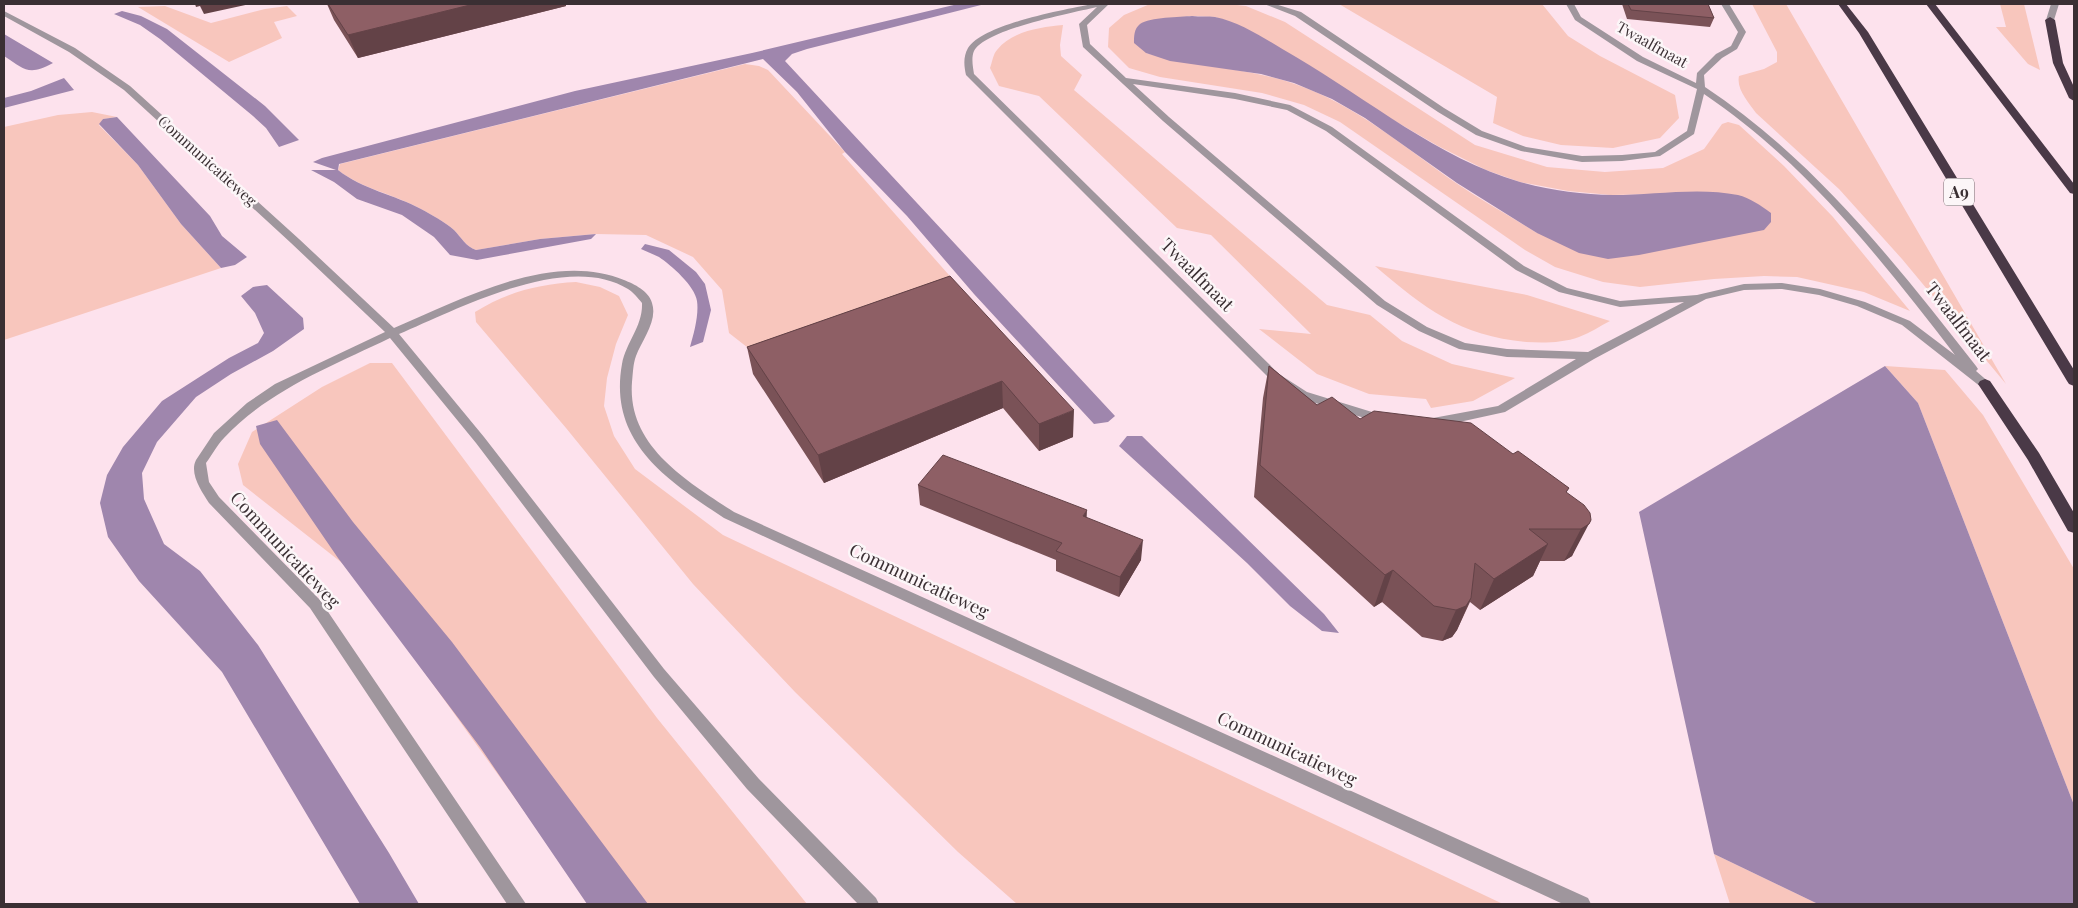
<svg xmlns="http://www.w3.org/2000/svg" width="2078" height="908" font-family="'Playfair Display',serif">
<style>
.green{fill:#f8c6bd;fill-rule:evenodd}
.water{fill:#9f86ad}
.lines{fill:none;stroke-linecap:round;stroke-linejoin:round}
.minor{fill:#9f969d;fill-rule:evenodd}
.highway{fill:#4a3947;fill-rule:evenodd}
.wall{fill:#7a5257}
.shaded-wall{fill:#634247}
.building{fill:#8e5f65;stroke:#634247}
.labels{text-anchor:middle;stroke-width:5;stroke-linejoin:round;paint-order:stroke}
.far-street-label{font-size:15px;fill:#3a2f33;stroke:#fcf6f8}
.shield{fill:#fcf6f8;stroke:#746b6e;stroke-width:1}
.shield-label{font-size:16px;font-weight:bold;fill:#3a2f33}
.street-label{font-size:18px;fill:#3a2f33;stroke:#fcf6f8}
</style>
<rect width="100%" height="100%" fill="#fde2ed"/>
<path class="green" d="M1150,4h78l18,2 39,16 190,123 72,22 58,5 58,-4 41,-19 18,-25 6,-2 11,3 45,41 49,51 77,94 -46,-19 -67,-15 -33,-1 -50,3 -74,8 -37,-5 -48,-15 -30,-17 -185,-128 -36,-17 -42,-12 -102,-16 -31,-9 -21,-21 1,-19 15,-13zM1192,16l24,1 222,129 48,24 34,12 48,9 43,4 104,-2 23,3 -201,37c-27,-17 -55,-32 -81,-50 -52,-36 -100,-78 -161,-99 -48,-17 -100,-16 -149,-31l27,-35z
M1339,4h203l26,32 32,20 75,39 4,23 -19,20 -47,10 -52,-3 -38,-9 -30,-13 4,-26z
M1752,4h34l220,380 -104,-125 -63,-70 -83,-76c-7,-10 -20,-24 -17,-37l25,-7 13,-7v-10z
M2000,4h24l16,66 -12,-6 -32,-37h10z
M165,6l46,17 54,-14 22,-3 10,10 -23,6 8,16 -53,24 -91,-55z
M1063,25l-3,20 1,11 21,19 -8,15 253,215 43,10 32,26 50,23 63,14 -42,23 -42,7 -5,-9 -57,-5 -52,-20 -58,-45 52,5 -100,-99 -34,-7 -138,-132 -40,-10 -9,-18c2,-5 3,-14 7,-18 15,-19 44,-23 66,-25z
M745,64l14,2 9,4 77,82 -3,2 114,129 -204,68 -23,-18 -7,-43 -29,-33 -47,-22 -50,-1 -56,5 -64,11c-10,-3 -15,-13 -22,-20 -9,-8 -22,-15 -33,-21 -27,-15 -59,-20 -83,-39l2,-6z
M92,112l25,5 -14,2 -4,6 39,40 43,59 40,44 -217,72v-213l54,-12z
M1375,266l152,29 83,26c-10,5 -20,12 -31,16 -16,6 -36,6 -53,5 -66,-6 -102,-34 -151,-76z
M576,282l24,5 19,9 9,19 -12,29 -9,34 -3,28 10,30 21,33 88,66 780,369h-486l-59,-52 -163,-160 -102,-108 -127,-156 -90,-106 -1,-10c32,-20 64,-28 101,-30z
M370,363h22l265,355 150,186h-216l-240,-334 -108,-85 -5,-21 14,-32 70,-45z
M1885,366l60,4 38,45 91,154v236l-156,-402z
M1714,854l104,50h-88z"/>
<path class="water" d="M958,4h27l-178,45 -15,5 -7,7 330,355 -7,6 -14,2 -120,-130 -67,-78 -62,-64 -48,-60 -34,-33 -424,105 -1,6c24,19 57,25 83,39 11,6 24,13 33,21 7,7 12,17 22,20l64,-11 56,-5 -5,5 -114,21 -27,-5 -16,-18 -32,-22 -45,-16 -23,-17 -23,-12h25l-23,-8 9,-4 253,-67 177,-38z
M122,11l19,5 26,13 98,77 34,34 -20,7 -13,-19 -13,-12 -93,-77 -20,-14 -26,-11z
M1192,16c8,1 16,0 23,1 29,6 56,26 81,40 73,43 142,101 224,125 29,8 63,13 93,13 40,0 86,-8 125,0 12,3 22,10 33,18v9l-7,8 -125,25 -31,4 -29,-6 -42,-20 -80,-50 -92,-65 -33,-19 -38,-16 -33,-9 -91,-13 -24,-8 -12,-10c0,-7 0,-14 6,-19 10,-7 40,-7 52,-8z
M4,34l49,29c-24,13 -28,7 -49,-7z
M64,78l10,12 -70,18v-10l27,-7z
M117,117l93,99 12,20 25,21 -12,8 -14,3 -40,-44 -43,-59 -39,-41 4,-5z
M645,244l24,6 27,22 9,12 6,26 -8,32 -13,5c4,-14 9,-32 7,-46 -2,-15 -26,-36 -38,-44 -6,-3 -12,-5 -18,-8z
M267,285l36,33 1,11 -31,22 -42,23 -35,23 -39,45 -15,31 2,26 20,45 36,27 58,74 131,208 30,51h-59l-138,-232 -83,-91 -31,-44 -8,-34 7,-28 16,-28 39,-46 67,-43 29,-15 6,-10 -9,-20 -14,-17 12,-9z
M1885,366l33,37 156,402v99h-256l-104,-50 -75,-342z
M277,420l76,102 99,120 196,262h-61l-107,-157 -142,-189 -78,-114 -4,-18z
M1127,436h15l182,178 15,19 -17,-2 -32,-25 -43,-43 -128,-117z"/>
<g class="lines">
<path class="minor" d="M1092,4h17l-22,21 3,19 36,34 109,15 55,12 42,22 192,139 43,22 53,13 77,-6 47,-11 38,-1 38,6 45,13 45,19 45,34c-73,-95 -150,-193 -251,-261l-10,40 -34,22 -38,5 -40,1 -61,-11 -45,-16 -38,-23 -143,-96 -31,-12h11l26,8 143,96 38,23 44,16 56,9 40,-1 33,-3 32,-21 10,-42 -60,-28 -62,-41 -9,-16h8l7,13 62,40 53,26 1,-10 19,-19 15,-8 7,-14 -17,-28h8l17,28 -9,17 -15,9 -18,17 1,12c110,73 191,177 271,279l2,3 -2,2 15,13 -2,3h-8l-79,-62 -45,-19 -38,-11 -37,-6 -38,1 -38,9 -112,60 -89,53 -64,14 -12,-1 -2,-3 2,-3 4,-1 65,-12 78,-47 -69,-2 -48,-8 -40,-18 -42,-26 -214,-184 -80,-74 -4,-23 18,-17c-25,6 -111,22 -123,44 -3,7 -1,16 0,23l305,300 28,18 78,24 2,3 -6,4 -82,-25 -28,-18 -305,-305c-2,-9 -3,-18 2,-27 16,-24 95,-38 124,-44zM1133,84l102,15 52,11 39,21 190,139 43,22 61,15 64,-5 -96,50 -81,-3 -42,-6 -38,-16 -42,-26 -216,-184z
M2051,4h8l-5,16 -4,2 -4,-2z
M4,11l71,37 55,38 169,153 95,89c67,-28 157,-78 230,-48 10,4 25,11 28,23 6,18 -10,37 -16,53 -3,8 -3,17 -4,26 -5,64 55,99 102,130l854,386 3,6h-28l-839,-386c-57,-38 -116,-76 -102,-154 4,-22 21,-38 20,-61 -4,-5 -9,-11 -14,-14 -61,-38 -170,20 -229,45l85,103 180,232 95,110 117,119 3,6h-21l-111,-115 -93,-112 -178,-234 -86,-105c-58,28 -121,52 -166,100 -7,7 -12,17 -18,25l3,19 10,15 101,103 206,304h-19l-197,-296 -101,-105c-7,-11 -20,-29 -13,-43l18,-27 33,-30 28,-19 110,-52 -94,-89 -167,-153 -55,-38 -65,-36z"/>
<path class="highway" d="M1838,4h8l22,28 206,338v16l-5,-2 -2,-3 -208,-348z
M1926,4h9l139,180v10l-4,-1z
M2050,17l5,3 8,43 11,24v14l-5,-3 -16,-35 -8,-43z
M1985,379l5,2 49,72 35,60v20l-6,-2 -40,-71 -50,-76 2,-3z"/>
</g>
<path class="wall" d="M327,4h239v2l-208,52 -24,-38z
M1622,4h86l6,14 -4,9 -83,-8z
M950,276l123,161 -34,14 -36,-43 -179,75 -71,-109 -6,-27z
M1269,366l48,39 43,14 153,35 56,34 -3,5 24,20 -18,43 -8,5h-24l-7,15 -53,34 -10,-8 -13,28 -5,7 -10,4 -20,-4 -40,-35 -8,5 -120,-110 9,-99z
M918,485l168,33 55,42 -22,37 -63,-26v-11l-136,-55z"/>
<path class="shaded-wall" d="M195,4h55l-46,10 -4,-8 -4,1z
M474,4h92v2l-208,52 -10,-23z
M1002,381l1,27 -179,75 -6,-28z
M1074,410l-1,27 -34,14v-27z
M1087,510l-1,20 -3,-14z
M1591,520l-19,36 -8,5 17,-32z
M1143,540l-2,20 -22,37 1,-20z
M1548,544l-15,32 -53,34 14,-31z
M1393,570l-11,32 -8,5 11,-32z
M1471,598l-14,32 -5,7 -10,4 14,-31z"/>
<path class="building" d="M328,4h146l-126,31z
M1628,4h80l6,14 -83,-8z
M950,276l124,134 -35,14 -37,-43 -184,74 -71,-108z
M1269,366l48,39 15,-8 28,22 14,-8 97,12 42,31 5,-3 51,37 -3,4 18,13 6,8 1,7 -2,4 -8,5h-52l19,15 -54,35 -19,-16 -4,35 -5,8 -10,4 -22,-4 -41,-36 -8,5 -125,-110z
M943,455l144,55 -4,6 60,24 -23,37 -64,-26 6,-8 -144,-58z"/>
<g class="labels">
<g class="far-street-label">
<text transform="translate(1652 45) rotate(29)" y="5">Twaalfmaat</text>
<text transform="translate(207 161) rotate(42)" y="5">Communicatieweg</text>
</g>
<rect class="shield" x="1944" y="178.5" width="30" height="27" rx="4"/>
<g class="shield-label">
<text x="1959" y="198">A9</text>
</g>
<g class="street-label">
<text transform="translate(1197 275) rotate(45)" y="6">Twaalfmaat</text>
<text transform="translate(1958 322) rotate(52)" y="6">Twaalfmaat</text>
<text transform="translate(285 550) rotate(47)" y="6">Communicatieweg</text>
<text transform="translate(919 581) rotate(25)" y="6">Communicatieweg</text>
<text transform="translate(1287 749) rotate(25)" y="6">Communicatieweg</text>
</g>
</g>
<rect width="2078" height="908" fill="none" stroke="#3a2f33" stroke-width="10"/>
</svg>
